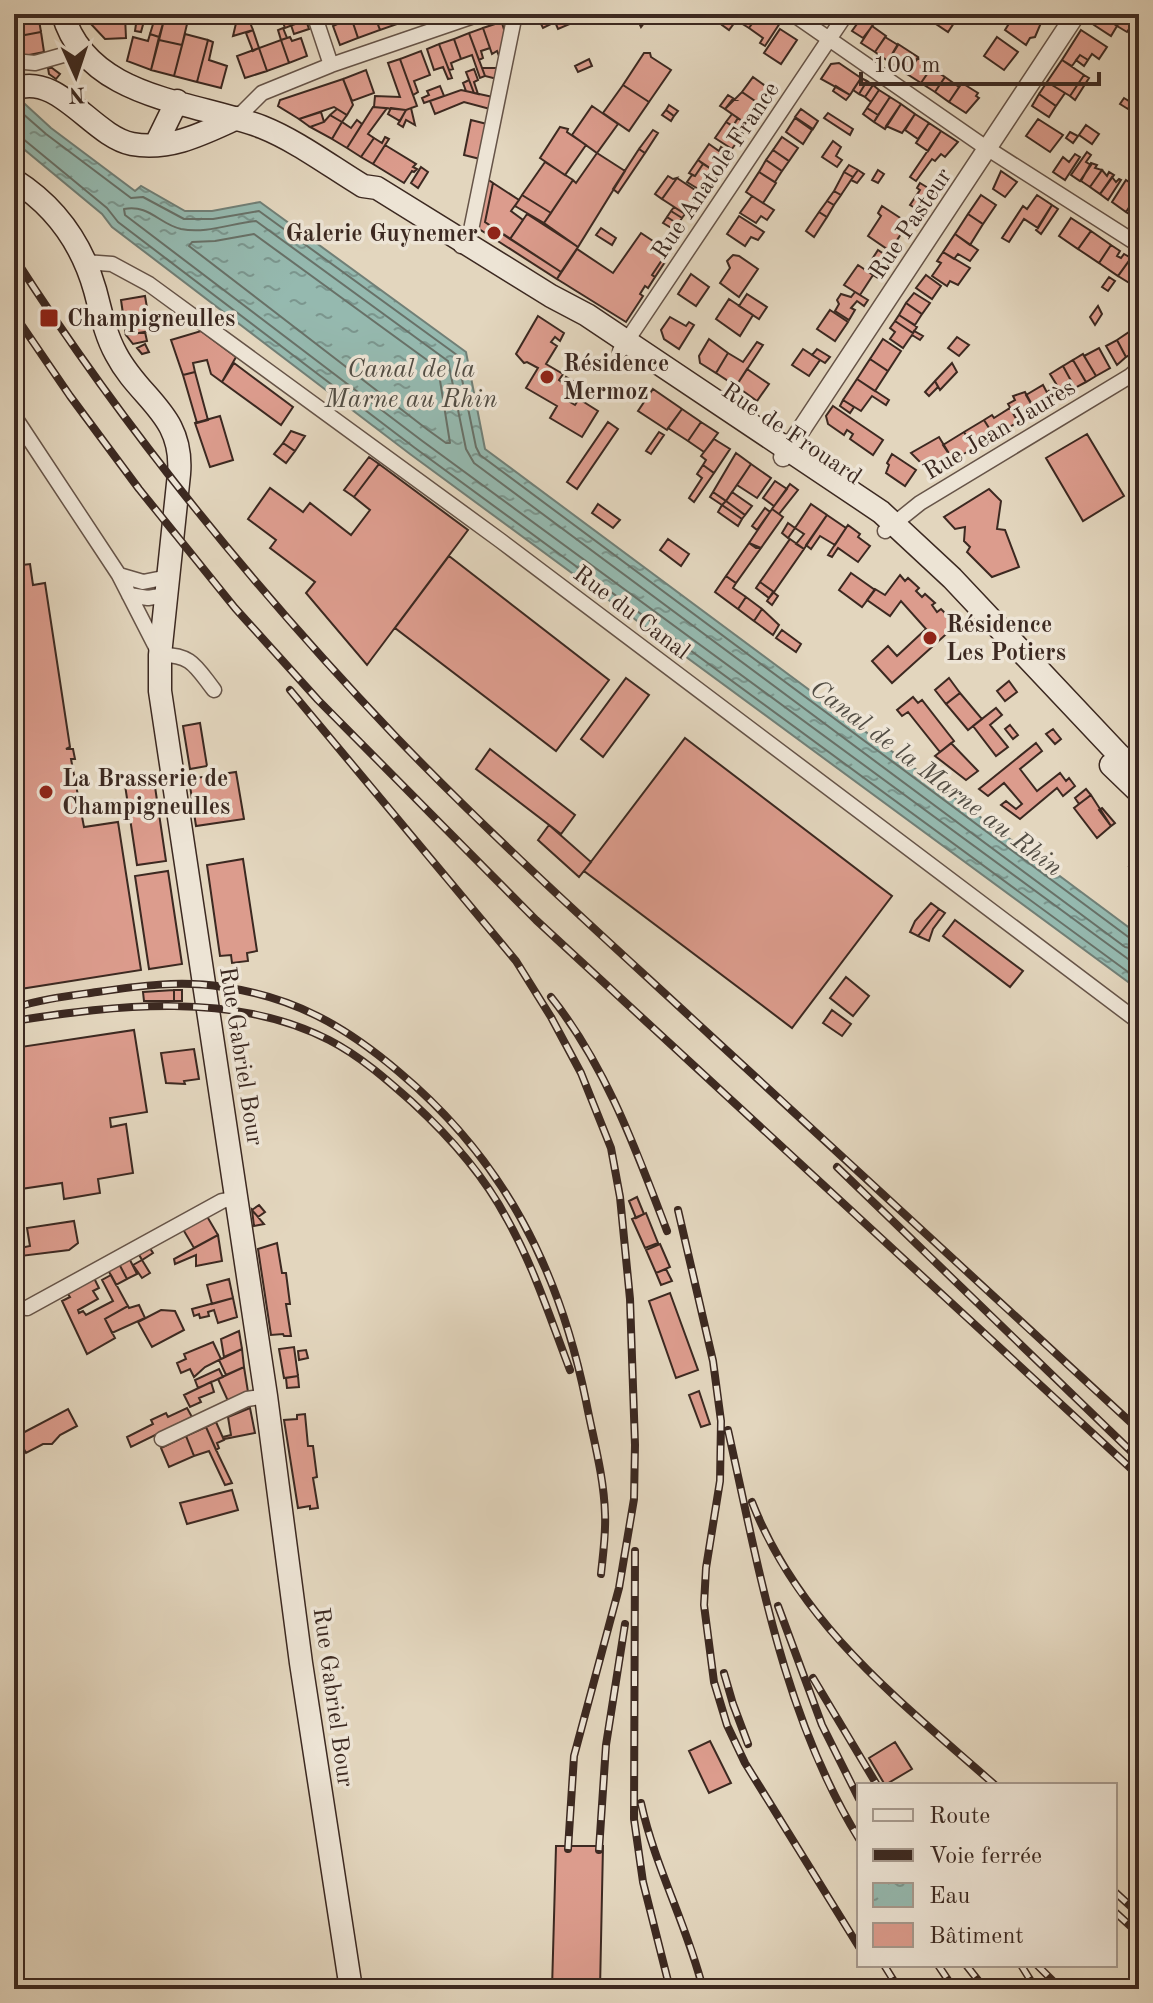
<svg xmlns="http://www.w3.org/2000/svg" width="1153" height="2003" font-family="'Old Standard TT',serif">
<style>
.water{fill:url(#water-ripples);stroke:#717f76;stroke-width:2}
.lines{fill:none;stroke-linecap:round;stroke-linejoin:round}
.shore{stroke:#687168;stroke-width:2}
.building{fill:#dc9c8d;stroke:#3c2921;stroke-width:2}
.minor-casing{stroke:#665448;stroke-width:17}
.tertiary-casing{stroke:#665448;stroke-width:21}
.secondary-casing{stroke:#3c2921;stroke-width:25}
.minor{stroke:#ede4d5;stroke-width:14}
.tertiary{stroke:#ede4d5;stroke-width:18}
.secondary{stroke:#ede4d5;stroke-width:22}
.rail-casing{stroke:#3c2921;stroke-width:8}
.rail{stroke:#ede4d5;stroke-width:5;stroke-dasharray:15;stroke-linecap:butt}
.poi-dot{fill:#8f2418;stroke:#ede4d5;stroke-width:3}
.labels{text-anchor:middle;stroke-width:7;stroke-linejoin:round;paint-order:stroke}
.street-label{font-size:24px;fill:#3c2921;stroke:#ede4d5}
.poi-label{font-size:24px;font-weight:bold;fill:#3c2921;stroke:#ede4d5;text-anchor:start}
.water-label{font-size:26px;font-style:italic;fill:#524d44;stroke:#ede4d5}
</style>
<defs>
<pattern id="water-ripples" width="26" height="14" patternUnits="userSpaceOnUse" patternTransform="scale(2)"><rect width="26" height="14" fill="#95b9af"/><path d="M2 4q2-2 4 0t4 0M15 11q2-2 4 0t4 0" fill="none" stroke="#7b968e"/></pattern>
</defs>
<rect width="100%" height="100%" fill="#e3d6be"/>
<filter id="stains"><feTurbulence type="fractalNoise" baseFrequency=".0025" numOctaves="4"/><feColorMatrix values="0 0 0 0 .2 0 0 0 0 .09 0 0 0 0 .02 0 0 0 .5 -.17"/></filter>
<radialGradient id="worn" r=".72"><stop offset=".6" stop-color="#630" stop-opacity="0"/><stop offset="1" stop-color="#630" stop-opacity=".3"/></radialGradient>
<path class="water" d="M14,94l37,34 84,63 6,-5 44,25h27l48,-9 206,150 19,97 654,486v55l-729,-536 -298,-227 -10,-13 -88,-73z"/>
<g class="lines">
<path class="shore" d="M14,106l32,28 85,64 12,-1 41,22h29l46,-8 198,144 19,92 4,8 651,484 8,1
M14,135l8,3 85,70 11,14 297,226 724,532
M254,234l184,134 12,75h-4l-18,-13 -239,-184 3,-4 23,-1z
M1139,950l-14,-3 -651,-484 -8,-14 -18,-88 -192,-140c-24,2 -49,13 -75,8 -22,-5 -32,-25 -57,-20l1,6 296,225 718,527"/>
</g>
<path class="building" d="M29,14h9l3,18 -27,5v-20z
M87,14h29v7l-27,1z
M280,14h24l2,6 -21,8z
M350,14l8,24 -18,7 -7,-19 13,-6 -2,-5z
M359,14h15l6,16 -22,8 -7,-21z
M374,14h26l3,8 -23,8z
M400,14h23l1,1 -21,7z
M541,14h10l4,8 -12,6 -6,-12z
M551,14h17v2l-13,6z
M635,14h16l-10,13z
M730,14h11l-12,16 -7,-5z
M741,14h18l-10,14 -13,-8z
M759,14h7l14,9 -15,23 -5,-3 3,-5 -14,-10z
M921,14h39l-12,18z
M1015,14h12l14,9 -6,14 -5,1 -4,7 -21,-15z
M1101,14h24l-8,12z
M247,15l6,15 -20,6 4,-17z
M1100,15l17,11 -6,10 -17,-11z
M116,16h9l1,22 -21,1 -16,-17 27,-1z
M568,16l4,7 -14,6 -3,-7z
M1123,16l10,7 -6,9 -10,-6z
M862,17l11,8 -10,13 -11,-7z
M164,20l-5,17 -9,-3 4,-13z
M164,20h24l-6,25 -23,-5z
M306,20l3,9 -15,5 -3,-9z
M141,21h3l-3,11 -6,-1 1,-7z
M498,23h4l4,13 -4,19 -3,1 -2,-5 -5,3 -9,-26z
M872,26l14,10 -11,16 -14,-9z
M283,28l4,10 -6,2 -3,-10z
M483,28l7,20 -9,3 2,7 -4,2 -10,-27z
M780,29l17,11 -16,24 -17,-11z
M253,30l6,18 -6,3 -7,-18z
M1081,30l26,17 -8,12 -7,-5 -4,6 -8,-5 -8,11 -10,-6z
M41,32l3,20 -25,5 -5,-5v-15z
M469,33l16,43 -5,2 -8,-23 -11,4 -7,-20z
M150,34l9,3 -8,33 -24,-9 6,-24 15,4z
M185,34l23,6 -11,42 -23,-6z
M290,37l2,4 9,-3 6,18 -18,7 -8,-23z
M885,37l13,8 -10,16 -13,-9z
M997,37l21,15 -14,18 -20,-14z
M454,39l7,20 -10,4 2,6 -4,1 -10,-26z
M159,40l23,5 -8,31 -23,-6z
M208,40l5,2 -4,18 18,6 -6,22 -24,-6z
M281,40l8,23 -22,8 -8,-23z
M439,44l13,34 -4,1 -5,-12 -9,3 -7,-21z
M898,44l20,13 -11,17 -19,-13z
M259,48l8,23 -22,7 -8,-22z
M421,51l9,24 -16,6 4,11 -5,3 -13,-36z
M644,53h6l1,4 20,13 -22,32 -26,-17z
M1080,55l8,5 -4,6 -8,-6z
M918,58l14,9 -11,16 -14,-9z
M400,59l17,47 -11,4 -32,-3 1,-11 25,1 -12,-34z
M589,59l3,7 -14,6 -3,-6z
M1062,60l22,15 -14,21 -23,-14z
M839,63l22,15 -11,17 -29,-16 10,-15z
M48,68h4l8,6 -4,5 -7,-5z
M482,68h17l-2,11 -12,-3z
M931,68l14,9 -10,15 -14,-9z
M474,69l4,11 -4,2 4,12 -4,-1 -8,-21z
M366,70l8,23 -22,8 -9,-22z
M1084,75l5,3 -14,22 -5,-4z
M753,77l18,13 -10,15 -19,-13z
M945,77l14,10 -10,15 -14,-10z
M861,78l6,3 -8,13 -6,-4z
M343,79l10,26 -6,10 -13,-8 -35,12 -21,-13 2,-6z
M469,80l5,13 -8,-2 -3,-8z
M867,81l6,4 -8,12 -6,-3z
M1047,82l18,11 -9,13 -17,-12z
M962,83l16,10 -2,3 3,2 -13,15 -17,-11z
M623,85l26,17 -20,29 -26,-18z
M873,85l6,5 -8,12 -6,-5z
M440,86l4,10 -20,7 -2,-5 7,-3 -2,-4z
M836,86l14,9 -4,5 -13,-9z
M461,90l32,7 -3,12 -26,-7 -29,12 -5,-13z
M879,90l11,7 -12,18 -11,-7z
M742,92l19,13 -13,20 -23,-16z
M1039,94l17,12 -7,11 -17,-11z
M728,95l8,5h-4l-7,9 -5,-3z
M890,97l11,7 -16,25 -11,-7z
M1124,98l8,5 -4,6 -8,-5z
M901,104l14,10 -13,19 -16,-7z
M669,105l9,6 -4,5 -8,-6z
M592,106l26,18 -21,29 -25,-18z
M373,107l14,1 -19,26 6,4 -13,19 -14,-9z
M391,108l15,2 -6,11 -12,-7z
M411,108l4,17 -9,-5 -3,7 -5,-3 8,-14z
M867,108l11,7 -4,7 -11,-8z
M337,109l10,6 -5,7 -12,-7z
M801,109l17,12 -5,8 -18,-12z
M666,110l8,6 -3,5 -9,-6z
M321,112l3,10 -14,5 -11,-8z
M828,113l25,16 -3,6 -26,-17z
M732,114l6,4 -5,8 -7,-4z
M915,114l14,9 -11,16 -13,-9z
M330,115l12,7 -10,17 -22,-12 14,-5z
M738,118l10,7 -5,8 -10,-7z
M795,118l17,12 -9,14 -17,-12z
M1038,119l25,16 -13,17 -24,-16z
M357,120l5,4 -15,24 -15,-9 10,-17 9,6z
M471,120l16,4 -7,35 -16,-4z
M726,122l17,11 -11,16 -17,-11z
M929,123l12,8 -13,20 -12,-8z
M1086,125l13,9 -7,10 -13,-9z
M560,127l8,2 -1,3 19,13 -21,30 -25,-17z
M653,130l5,3 -13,20 -6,-4z
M941,131l17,11 -13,15 -4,-3 -6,7 -3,-2 -16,22 -6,-4z
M1070,132l8,4 -5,7 -7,-5z
M385,137l4,2 -16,25 -12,-7 13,-19 8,5z
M782,137l16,11 -9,13 -16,-11z
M833,141l8,6 -5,9 6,4 -5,7 -15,-10z
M709,144l10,7 2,-4 14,10 -4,5 -6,-3 -9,13 -18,-12z
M385,145l31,19 -3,3 4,2 -3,3 -2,-1 -8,12 -31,-19z
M639,149l6,4 -27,40 -5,-4z
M773,150l16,11 -7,10 -16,-11z
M1087,152l4,3 -5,7 5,3 -11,16 -9,-6z
M597,153l28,18 -47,76 -34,-24 29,-43 3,3z
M1075,154l5,3 -15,23 -12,-8 10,-15 6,5z
M698,160l5,4 -8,12 -6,-3z
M766,160l16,11 -7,11 -16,-10z
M545,162l28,18 -22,33 -29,-18z
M1091,163l6,2 -2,3 7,2 -12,17 -9,-6z
M703,164l13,8 -13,20 -16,-10 5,-7 3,1z
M849,165l9,5 -5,7 -9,-5z
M421,167l7,5 -10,16 -7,-5z
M858,170l6,4 -7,9 -6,-3z
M878,170l6,4 -6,9 -6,-3z
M1102,170l5,6 2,-4 5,3 -14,19 -10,-7z
M1001,171l16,11 -12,15 -12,-8z
M759,172l17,11 -13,20 -17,-11z
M844,172l9,5 -12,18 -7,-4z
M668,176l5,3 4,-1 -15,21 -7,-5z
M1112,177l4,5 3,-3 2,1 -13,20 -8,-6z
M677,178l24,16 -16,20 -23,-15z
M487,179l6,4 -8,39 76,50 -4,7 -81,-52z
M1126,180l13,9v3l-13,20 -14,-10z
M493,183l26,17 -8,11 12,9 -13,19 -25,-17z
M920,183l18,11 -13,20 -15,-9 10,-15 -3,-2z
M834,191l7,4 -7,10 -7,-4z
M1138,194l1,32 -1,2 -7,-4 4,-6 -9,-6z
M522,195l29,18 -7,10 -29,-17z
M981,195l15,10 -13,19 -15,-10z
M1037,195l15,10 -14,23 -14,-9 -15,23 -7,-4 21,-32 4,3z
M752,196l22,14 -7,10 -6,-4 -5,7 -16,-10z
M827,201l7,4 -7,12 -8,-5z
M1052,205l6,4 -17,25 -5,-4z
M882,206l26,17 -18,28 -22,-15 13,-20 -3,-3z
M674,207l11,7 -3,4 -11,-7z
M671,211l11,7 -4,6 -11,-7z
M819,212l8,5 -13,20 -8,-6z
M527,214l51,33 -17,25 -51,-33z
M968,214l15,10 -13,21 -15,-11z
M739,216l25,16 -6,8 -7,-3 -6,9 -18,-12z
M667,217l11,7 -3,6 -12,-7z
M1071,218l20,13 -13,18 -19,-13z
M601,228l15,10 -4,7 -16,-10z
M1091,231l20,14 -12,18 -21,-14z
M641,233l27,18 -16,24 3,2 -7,11 -3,-2 -5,8 3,2 -17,26 -69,-43 20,-30 36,24z
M955,234l23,16 -8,11 -12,-7 -4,5 -11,-7z
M1111,245l9,6 -3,5 4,2 3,-4 7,4 -13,18 -19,-13z
M878,250l12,8 -7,11 4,3 -6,8 -16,-10z
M668,251l3,2 -16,24 -3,-2z
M943,252l27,16 -12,17 -8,-4 -3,5 -15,-10 9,-13 -4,-2z
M733,255l6,1 19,13 -19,28 -19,-14 10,-15 -3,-7z
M1131,258l8,6v25l-21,-13z
M858,265l15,10 -13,20 -16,-10z
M691,274l18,13 -13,19 -18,-12z
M926,275l15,11 -9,13 -16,-11z
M1109,277l6,4 -7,10 -6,-4z
M855,292l13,8 -4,6 -7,-5 -6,7 4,2 -6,10 -14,-9 4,-7 -2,-4 4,-6 10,3z
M914,293l16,10 -8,11 -16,-11z
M747,294l20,13 -8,12 -20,-13z
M17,295l5,9 -5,4 -3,-4v-7z
M145,296l6,35 -25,4 -5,-35z
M729,299l24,16 -13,21 -24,-17z
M906,303l16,11 -7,11 -16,-10z
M1098,306l4,8 -7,11 -5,-8z
M1139,308v17l-8,-7z
M830,310l18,12 -13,19 -18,-12z
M899,315l18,12 -4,6 -18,-12z
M538,316l26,17 -4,8 -5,-4 -4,5 6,4 -11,18 17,10 -4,6 4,3 3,-6 9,5 -7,11 6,3 -4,6 5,3 4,-6 19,12 -16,26 -32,-19 7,-12 -31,-18 12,-20 -11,-6 -3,1 -8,-9z
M670,317l16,9 3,-4 5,3 -15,24 -15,-10 -3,-9z
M895,321l18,12 1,-2 9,5 -3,4 -8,-5 -9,13 -13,-9 5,-7 -5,-4z
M201,331l35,26 -14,25 -11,-8 -4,-14 -14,3 2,9 -12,3 -12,-35z
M145,332l2,9 -14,3 -7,-9z
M1129,332l10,17 -13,8 -9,-17z
M957,337l12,8 -10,11 -11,-8z
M709,339l19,14 -12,20 -16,-10 -1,-7z
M883,339l18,12 -13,20 -18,-12z
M1117,340l9,17 -9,8 -11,-19z
M757,342l6,3 -27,41 -20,-13 12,-20 15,9z
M145,344l4,8 -7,2 -5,-6z
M1099,348l11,20 -14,8 -12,-20z
M803,349l17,11 -11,16 -17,-11z
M817,349l13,8 -5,6 -13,-8z
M1083,354l13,22 -10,6 -13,-22z
M870,359l18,12 -13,20 -18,-12z
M1073,360l13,22 -11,6 -12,-22z
M234,363l59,44 -12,18 -59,-43z
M952,363l5,9 -17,18 -5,-9z
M1063,366l12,22 -12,7 -13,-21z
M747,369l22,15 -12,17 -21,-15z
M195,372l13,48 -11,3 -14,-48z
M857,379l32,21 -3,5 -14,-9 -11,15 -18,-11z
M935,381l3,6 -9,9 -4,-4z
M1043,385l9,17 -16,10 -10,-17z
M1053,388l6,10 -7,4 -5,-10z
M653,389l29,20 -15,21 -29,-19z
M1025,392l11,20 -18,10 -10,-18 7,-4 -2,-4z
M843,400l11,7 -4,6 -10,-7z
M833,406l50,34 -10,15 -23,-16 3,-5 -6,-4 -3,5 -16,-11 -2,-8z
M1010,408l8,14 -24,14 -10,-16 8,-5 2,3z
M682,409l19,13 -13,19 -20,-13z
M220,416l13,44 -23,7 -15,-44z
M984,420l10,16 -20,12 -10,-16z
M608,422l10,7 -41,60 -10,-7z
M701,422l17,11 -14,19 -16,-11z
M291,431l14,5 -10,15 -12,-8z
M659,432l5,3 -13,19 -5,-3z
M964,432l10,16 -21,12 -10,-15z
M1087,434l37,62 -41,25 -37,-63z
M939,437l14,23 -22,13 -20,-20z
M714,439l16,10 -16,24 -11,-8 3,-5 -5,-4z
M283,443l12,8 -9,12 -12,-9z
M736,453l15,11 -25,37 -13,-9z
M892,454l24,16 -11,16 -19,-13 3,-8 -2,-2z
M369,457l10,7 -25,33 -10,-7z
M379,464l89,66 -101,135 -61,-72 9,-11 -45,-34 6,-8 -28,-21 22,-31 33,24 7,-9 41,32 19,-25 -16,-13z
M751,464l20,14 -14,20 -20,-13z
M703,465l11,8 -20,29 -5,-4 13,-20 -5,-4z
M775,481l12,8 -13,17 -11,-8z
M790,484l8,6 -19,24 -7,-5z
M989,489l12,12 -4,28 8,1 14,37 -27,10 -25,-25 3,-5 -6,-6 1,-14 -10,2 -11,-12z
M713,492l13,9 -4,4 -12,-8z
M732,492l20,14 -7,9 -19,-14z
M726,501l19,14 -3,4 -20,-14z
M598,504l22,16 -7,8 -21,-15z
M811,504l16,11 -23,34 -8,-5 8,-10 -9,-6z
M722,505l20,14 -4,7 -20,-14z
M765,508l5,4 -13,18 -5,-4z
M772,509l11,8 -22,31h-5l-7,-5z
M827,515l19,13 -11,17 -15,-9 -9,13 -5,-4z
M788,523l7,5 -7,10 -6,-5z
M848,525l12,9 -2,3 12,9 -12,16 -20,-14 -6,9 -4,-2z
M668,539l21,15 -8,12 -21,-16z
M790,539l14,10 -30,43 -14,-10z
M749,543l12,5 -25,35 -10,-7z
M449,556l160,124 -53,71 -161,-123z
M30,564l3,21 12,-2 25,164 -4,2h7l2,10h-4l13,68 34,-5 23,148 -127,20v-424z
M851,573l24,17 -13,17 -23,-17z
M900,575l5,6 3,-3 11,10 -3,3 6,6 3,-3 10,9 -3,2 5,7 4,-3 10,10 -3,3 5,6 -61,55 -20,-22 16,-15 9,10 29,-27 -25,-28 -11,15 -23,-16 8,-11 10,6z
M726,576l10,7 -3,5 13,9 -8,12 -23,-17z
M760,582l14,10 -5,6 -13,-10z
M773,592l5,4 -6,9 -5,-4z
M746,597l16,12 -8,12 -16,-12z
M762,609l17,16 -6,10 -19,-14z
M782,630l19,14 -5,8 -20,-14z
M626,678l23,17 -46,62 -22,-18z
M949,678l11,15 -14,11 -11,-14z
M1009,681l8,11 -12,9 -8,-10z
M960,693l22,26 -14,11 -22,-26z
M913,697l5,6 4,-3 32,41 -14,11 -32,-40 -6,4 -5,-6z
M996,708l6,7 -12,10 18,22 -12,9 -23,-30z
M200,723l7,43 -17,3 -7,-43z
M1010,725l8,10 -5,4 -8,-10z
M1053,729l8,10 -6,5 -9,-10z
M685,738l207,158 -100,132 -208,-157z
M951,743l27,28 -12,9 -31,-24z
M1036,743l6,8 -22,18 17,22 23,-18 6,8 3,-3 6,8 -12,10 -6,-8 -37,31 -19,-14 5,-4 10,8 6,-5 -18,-21 -16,13 -9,-7z
M490,749l85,66 -14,19 -85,-65z
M236,772l8,47 -48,7 -7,-47z
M154,780l12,81 -29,4 -12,-80z
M1086,789l5,6 -12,9 -4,-6z
M1091,795l20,31 -14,12 -23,-30z
M1102,808l13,15 -4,3 -12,-16z
M549,825l42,37 -12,15 -41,-37z
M243,859l14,92 -10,2 1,8 -16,2 -1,-8 -11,1 -13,-91z
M1139,859v21l-10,-13z
M168,871l14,93 -33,5 -14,-93z
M931,903l8,6 -21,27 -8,-4 5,-11z
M939,909l6,4 -12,16 -4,12 -11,-5z
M955,920l68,51 -13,16 -67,-51z
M846,977l23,19 -16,20 -23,-18z
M174,990v11h-30l-1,-9z
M174,990h8v11h-8z
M832,1010l19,14 -9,12 -19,-13z
M134,1030l13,82 -37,6 1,9 15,-3 7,49 -35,6 2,14 -36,6 -2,-16 -48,7v-142z
M194,1049l5,30 -15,2 1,3 -19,-1 -5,-30z
M637,1197l7,17 -8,4 -7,-17z
M259,1205l6,7 -7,5 -6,-7z
M252,1210l12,14 -10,2z
M205,1213l13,22 -24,13 -13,-22z
M646,1213l12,30 -13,5 -13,-29z
M74,1221l4,22 -9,7 -48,6 -1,-8 10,-2 -3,-18z
M218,1235l4,26 -26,5v-11l-21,9 -1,-5z
M277,1243l5,30h4l4,31h-4l5,32h-7l-1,-2 -12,1 -13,-86z
M660,1244l10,23 -14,6 -10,-23z
M148,1245l5,8 -11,7 -5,-9z
M128,1256l9,18 -10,5 -9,-17z
M142,1260l8,13 -8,5 -9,-13z
M118,1262l9,17 -11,6 -9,-17z
M666,1269l6,12 -11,4 -5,-12z
M111,1275l17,31 -23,13 10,19 -28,16 -25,-53 8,-4 -4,-6 27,-15 6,12 -6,3 5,8 -20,11 1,3 4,-2 3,4 27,-14 -11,-21z
M229,1279l4,19 -21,6 -5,-19z
M670,1293l28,77 -22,8 -27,-77z
M233,1298l4,19 -19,6 -4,-13 -6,2 1,4 -9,2 -1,-4 -5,2 -2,-7z
M139,1305l6,13 -33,15 -7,-14 23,-13 1,2z
M161,1310l14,1 9,19 -32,17 -14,-25z
M239,1331l3,18 -18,8 -3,-18z
M213,1342l8,17 -16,8 -11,10 -4,-8 -9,4 -4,-10 9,-4 -2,-5z
M294,1347l4,29 -14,2 -5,-29z
M242,1349l2,18 -18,8 -7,-15z
M306,1350l2,8 -9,2 -1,-9z
M244,1367l4,25 -20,9 -10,-22z
M219,1369l4,8 -25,11 -3,-8z
M298,1376l1,11 -12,1 -1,-10z
M211,1382l3,10 -15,6 2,4 -11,5 -6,-12z
M699,1391l11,33 -9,3 -12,-32z
M187,1408l5,9 -61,30 -4,-10 26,-13 -2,-4 15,-7 2,4z
M250,1408l5,25 -31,6 -1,-2 8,-2 -3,-18z
M68,1409l9,17 -17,9 -8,9h-9l-17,9 -9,-17z
M305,1414l3,32h5l4,31 -4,1 5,30 -8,1v-3l-12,2 -14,-88 13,-1v-4z
M216,1422l8,18 -7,3 2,5 -3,2 -10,-23z
M206,1427l12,27 14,29 -7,2 -16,-34 -15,5 -8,-20z
M186,1436l8,20 -25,11 -8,-19z
M232,1490l6,20 -51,14 -7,-21z
M710,1741l21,42 -22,10 -20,-42z
M895,1742l17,27 -27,16 -16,-27z
M556,1846h47l-3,143h-48z"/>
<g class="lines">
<g class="minor-casing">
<path id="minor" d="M314,14l17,51
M793,14l189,131 157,100
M14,61l21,2 46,-13
M237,118l25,-25 69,-28 149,-51
M461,246l10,-16 44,-216
M85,262l27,2 37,20 352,257 638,481
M620,351l226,-337
M14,416l105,159 41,80c32,-1 36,12 54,35
M885,531l35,-28 210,-127 9,-8
M119,575l24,7 25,-5
M129,595l19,3 18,-3
M27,1308l195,-107 15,-3
M162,1439l85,-40 19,-3"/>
</g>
<g class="tertiary-casing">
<path id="tertiary" d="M783,457l293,-443"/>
</g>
<g class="secondary-casing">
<path id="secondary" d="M63,14c24,85 130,87 199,113 35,14 68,39 101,59l14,2 174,108 36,19 294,197 71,66 167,177 20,18
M14,89c44,-18 78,47 118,55 38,7 72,-11 105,-26
M156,144l21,-43
M14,180c41,26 68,64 81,110 6,22 10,44 21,64 24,46 68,60 63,120l-19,181v36l106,705 35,267 50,326
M1111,765l28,27"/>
</g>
<use href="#minor" class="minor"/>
<use href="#tertiary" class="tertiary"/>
<use href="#secondary" class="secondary"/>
<g class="rail-casing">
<path id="rail" d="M14,257c110,172 241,332 382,480 100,104 209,201 315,299 143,131 285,263 428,394
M14,314l56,82 69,93 96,119 83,92 218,220 603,556
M290,690l226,271 35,56 30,56 30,75 9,49 10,102 5,146 -1,54 -15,89 -45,168 -6,93
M551,997c55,69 85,153 116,234
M14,1008c27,-9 55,-12 83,-16 41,-6 84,-12 126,-5 71,10 122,39 176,85 105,88 160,197 187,329 7,37 18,75 19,113 1,20 -2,40 -4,60
M14,1021c103,-16 219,-30 315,19 31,16 57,39 83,62 37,34 71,72 95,117 27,48 43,99 63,151
M837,1167l302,292
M678,1210l35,151 8,60 -1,60 -14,87 -2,37 10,77 13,43 18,38 114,184
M728,1430c31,139 55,285 131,409
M752,1502c48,123 147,198 243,283
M635,1551l-1,268 9,63 27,107
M778,1606l44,119 37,74
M724,1673l9,31 15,40
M813,1678l64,107
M641,1803c14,64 46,122 62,186
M599,1850l7,-105 19,-121
M1115,1892l24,22
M1115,1912l24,22
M884,1965l15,24
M938,1965l16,24
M966,1965l19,24
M1021,1965l15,24
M1037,1965l24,24"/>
</g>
<use href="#rail" class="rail"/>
</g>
<g class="poi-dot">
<circle cx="494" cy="233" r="8"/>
<rect x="39" y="308" width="20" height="20" rx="4"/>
<circle cx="547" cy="377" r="8"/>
<circle cx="930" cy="638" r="8"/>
<circle cx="46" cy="792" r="8"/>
</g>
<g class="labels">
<g class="street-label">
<text transform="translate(715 170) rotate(-56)" y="8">Rue Anatole France</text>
<text transform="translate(910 223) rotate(-56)" y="8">Rue Pasteur</text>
<text transform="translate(999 429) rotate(-31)" y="8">Rue Jean Jaurès</text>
<text transform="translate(792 433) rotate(34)" y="8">Rue de Frouard</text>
<text transform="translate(632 612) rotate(37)" y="8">Rue du Canal</text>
<text transform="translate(242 1056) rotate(81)" y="8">Rue Gabriel Bour</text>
<text transform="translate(334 1697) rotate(82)" y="8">Rue Gabriel Bour</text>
</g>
<g class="poi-label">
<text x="478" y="241" text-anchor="end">Galerie Guynemer</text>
<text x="67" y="326">Champigneulles</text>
<text x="563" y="371">Résidence<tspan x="563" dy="28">Mermoz</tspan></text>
<text x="946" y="632">Résidence<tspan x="946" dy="28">Les Potiers</tspan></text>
<text x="62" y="786">La Brasserie de<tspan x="62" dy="28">Champigneulles</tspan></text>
</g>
<g class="water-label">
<text x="411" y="377">Canal de la<tspan x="411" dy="30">Marne au Rhin</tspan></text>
<text transform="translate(937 777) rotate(37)" y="9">Canal de la Marne au Rhin</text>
</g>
</g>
<rect width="1153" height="2003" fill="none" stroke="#e3d6be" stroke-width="48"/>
<rect x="16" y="16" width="1121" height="1971" fill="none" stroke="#3c2921" stroke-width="4"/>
<rect x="24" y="24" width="1105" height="1955" fill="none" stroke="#3c2921" stroke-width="2"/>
<rect x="857" y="1783" width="260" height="184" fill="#ede4d5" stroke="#a6998d" stroke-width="2"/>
<rect x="873" y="1809" width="40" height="12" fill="#ede4d5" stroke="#a6998d" stroke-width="2"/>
<text x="929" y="1823" font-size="24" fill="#3c2921">Route</text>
<rect x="873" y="1849" width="40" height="12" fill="#3c2921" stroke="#a6998d" stroke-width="2"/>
<text x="929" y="1863" font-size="24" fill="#3c2921">Voie ferrée</text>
<rect x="873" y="1883" width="40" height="24" fill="url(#water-ripples)" stroke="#a6998d" stroke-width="2"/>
<text x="929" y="1903" font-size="24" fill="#3c2921">Eau</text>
<rect x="873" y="1923" width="40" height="24" fill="#dc9c8d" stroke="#a6998d" stroke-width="2"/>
<text x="929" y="1943" font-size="24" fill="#3c2921">Bâtiment</text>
<g transform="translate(76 76) rotate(177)" stroke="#ede4d5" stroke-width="6" paint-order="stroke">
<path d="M0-6L14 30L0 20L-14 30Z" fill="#3c2921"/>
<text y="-12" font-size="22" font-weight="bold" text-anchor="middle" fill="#3c2921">N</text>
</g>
<path d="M861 72v12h238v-12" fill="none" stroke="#3c2921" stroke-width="4"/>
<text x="873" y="72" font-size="24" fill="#3c2921" stroke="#ede4d5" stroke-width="6" paint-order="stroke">100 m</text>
<rect width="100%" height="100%" filter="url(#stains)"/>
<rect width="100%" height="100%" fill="url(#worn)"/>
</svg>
